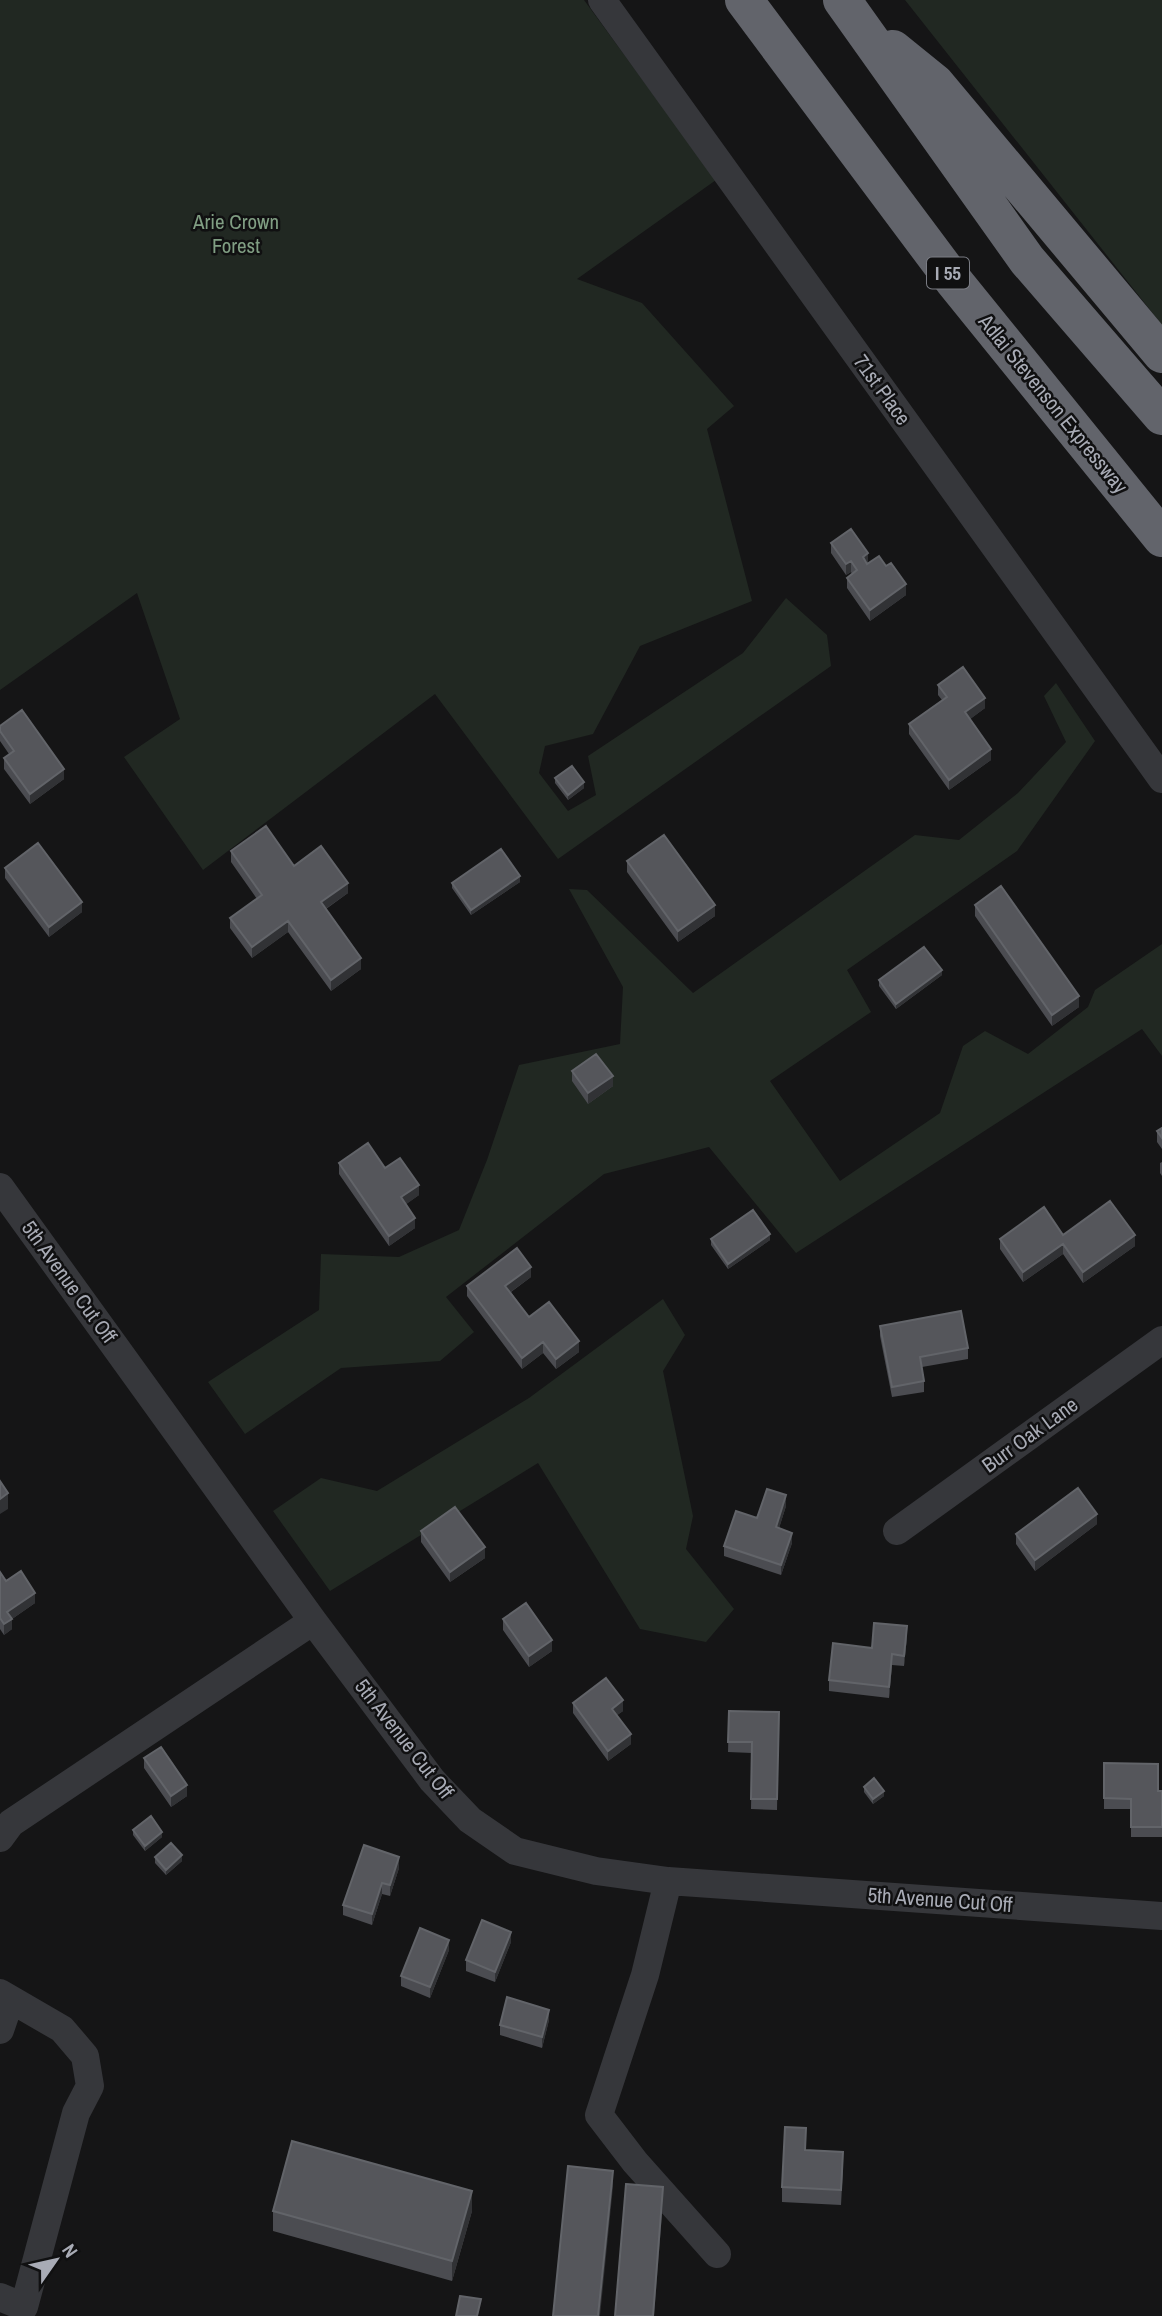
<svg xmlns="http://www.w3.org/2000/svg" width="1162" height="2316" font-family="'Archivo Narrow',sans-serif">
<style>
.green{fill:#212822}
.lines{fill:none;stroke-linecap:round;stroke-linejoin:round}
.minor{stroke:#36373b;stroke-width:28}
.highway{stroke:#62646b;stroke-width:38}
.wall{fill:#4b4c51}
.shaded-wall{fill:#313235}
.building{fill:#55565b;stroke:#626469;stroke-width:2}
.labels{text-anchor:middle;stroke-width:5;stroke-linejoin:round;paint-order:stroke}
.shield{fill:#101011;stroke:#7a7c84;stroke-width:2}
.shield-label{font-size:19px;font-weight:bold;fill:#a8abb5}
.park-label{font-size:21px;fill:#809e83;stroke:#101011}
.street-label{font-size:21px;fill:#a8abb5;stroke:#101011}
</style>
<rect width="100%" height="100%" fill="#151516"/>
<path class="green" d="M0,0h584l132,180 -139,99 65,24 92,103 -27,23 45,172 -112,45 -47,88 -48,12 -6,27 29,38 28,-16 -8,-39 155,-103 43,-55 41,37 4,31 -273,193 -123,-165 -232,176 -79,-113 56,-38 -43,-126 -137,97z
M905,0h257v325z
M1056,683l39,58 -78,110 -170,119 24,42 -101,69 70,100 100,-68 23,-67 22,-15 43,23 60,-47 7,-17 67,-46v112l-20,-27 -346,224 -87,-106 -105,27 -158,123 28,35 -34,29 -99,7 -96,66 -37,-52 111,-72 2,-56 78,3 60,-27 28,-70 32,-95 101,-21 3,-57 -54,-98 18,1 106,103 222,-158 44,5 59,-47 48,-51 -22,-46z
M663,1299l22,36 -22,36 30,145 -7,33 48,60 -28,33 -66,-13 -102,-166 -208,128 -57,-80 48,-33 56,13 152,-93z"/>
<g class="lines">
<path class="minor" d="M602,0l560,779
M0,1187l313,434 119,159 38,40 45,31 81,20 72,10 494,35
M897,1531l265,-191
M0,1838l11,-15 302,-202
M668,1881l-23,94 -46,140 36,47 82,92
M0,1993l62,36 23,27 5,30 -14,27 -52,194 -24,-10
M0,2030l10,-29"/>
<path class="highway" d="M744,0l209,280 209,258
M842,0l185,260 135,156
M893,49l42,34 227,271"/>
</g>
<path class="wall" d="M831,543l37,20 38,32 -36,26 -23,-33v-10l5,-4 -1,-2 -5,3 -15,-22z
M938,685l47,23 -15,11 21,41 -42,30 -40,-56v-10l33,-24 -4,-5z
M0,726l64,53 -34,25 -26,-35v-11l5,-4 -9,-13z
M555,778l29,10 -16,12 -13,-17z
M231,851l63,15 54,27 -22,16 35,60 -30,22 -43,-59 -36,26 -22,-30v-10l27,-19 -26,-37z
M627,861l88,55 -37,26 -51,-70z
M5,868l77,44 -33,25 -44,-59z
M520,882l-49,33 -19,-27v-5z
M975,905l104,102 -27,19 -77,-110z
M942,975l-46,34 -17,-23v-6z
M572,1071l41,15 -25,18 -16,-23z
M1162,1128v21l-5,-7v-11z
M1162,1162v14l-2,-3v-10z
M339,1163l46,5 34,27 -13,9 9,24 -26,18 -50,-72z
M1063,1235l72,11 -52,37 -20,-29 -40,28 -23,-33v-10z
M711,1239l59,1 -42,29 -17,-24z
M531,1277l-20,15 18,25 50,35 -23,17 -13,-16 -21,16 -55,-73v-10z
M880,1326l88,22v11l-46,8 2,14v11l-32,5 -12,-61z
M786,1506l-7,22 13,15 -11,32 -57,-19v-10l33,-28z
M1097,1524l-62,47 -19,-27v-10z
M421,1531l64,27 -35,24 -29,-40z
M0,1572l6,9 29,22 -23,16v10l-8,6 -4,-6z
M503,1619l49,32 -23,16 -26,-37z
M907,1637l-3,29 -12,-1 -3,33 -60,-7v-11l43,-32z
M573,1703l50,8 -6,4 14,29 -23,17 -35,-48z
M729,1711l50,1 -2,98 -26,-1 1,-56 -24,-1z
M144,1758l43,38 -16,11 -27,-39z
M1104,1763l54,28h4v46h-31v-28h-27z
M864,1787l20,9 -11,8 -9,-12z
M133,1830l29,7 -17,14 -12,-16z
M155,1857l27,4 -16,14 -11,-12z
M399,1868l-9,28 -8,-2 -10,31 -29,-10v-10z
M511,1942l-16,40 -29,-11v-11z
M449,1950l-19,48 -29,-12v-10z
M549,2020l-7,28 -42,-13v-10z
M806,2150l37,17 -2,38 -59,-3v-15z
M273,2211h199l-20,70 -179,-50z"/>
<path class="shaded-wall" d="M868,553v11l-5,-7z
M851,561v11l-5,3v-11z
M906,584v11l-36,26v-11z
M985,698v10l-20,15v-11z
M991,749v11l-42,30v-10z
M64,769v10l-34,25v-10z
M584,782v6l-16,12v-5z
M520,876v6l-49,33v-5z
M348,883v10l-27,19v-10z
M82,902v10l-33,25v-10z
M715,905v11l-37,26v-11z
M288,921v11l-36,26v-11z
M361,958v11l-30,22v-11z
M942,970v5l-46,34v-5z
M1079,996v11l-27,19v-11z
M613,1076v10l-25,18v-11z
M419,1185v10l-18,13v-11z
M415,1218v10l-26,18v-10z
M770,1234v6l-42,29v-5z
M1135,1235v11l-52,37v-11z
M1063,1244v10l-40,28v-10z
M531,1267v10l-26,19v-10z
M579,1341v11l-23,17v-10z
M543,1342v11l-21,16v-11z
M8,1493v16l-8,5v-15z
M786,1495v11l-10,32v-11z
M1097,1514v10l-62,47v-11z
M792,1533v10l-11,32v-10z
M485,1547v11l-35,24v-10z
M35,1593v10l-23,16v10l-8,6v-11l3,-12z
M907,1626v11l-3,29v-10z
M552,1640v11l-23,16v-11z
M892,1654v11l-3,33v-11z
M623,1700v11l-11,8v-10z
M631,1734v10l-23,17v-10z
M187,1785v11l-16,11v-11z
M884,1791v5l-11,8v-5z
M162,1832v5l-17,14v-5z
M182,1855v6l-16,14v-5z
M399,1857v11l-9,28v-11z
M382,1883v11l-10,31v-11z
M511,1932v10l-16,40v-10z
M449,1940v10l-19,48v-11z
M549,2010v10l-7,28v-11z
M613,2171v16l-13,129h-2z
M663,2187v15l-9,114h-1z
M472,2191v20l-20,70v-20z"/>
<path class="building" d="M851,529l17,24 -5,4 4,7 12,-8 7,10 5,-3 15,21 -36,26 -23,-32 10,-8 -6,-9 -5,3 -15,-21z
M963,667l22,31 -20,14 26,37 -42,31 -40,-56 38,-27 -9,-12z
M22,710l42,59 -34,25 -26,-36 10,-7 -14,-20v-5z
M572,766l12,16 -16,13 -13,-17z
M266,826l28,40 27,-20 27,37 -27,19 40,56 -30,22 -43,-59 -36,26 -22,-29 32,-23 -31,-44z
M664,835l51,70 -37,26 -51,-70z
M38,843l44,59 -33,25 -44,-59z
M501,849l19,27 -49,34 -19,-27z
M1001,886l78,110 -27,19 -77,-110z
M924,947l18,23 -46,34 -17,-24z
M596,1054l17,22 -25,17 -16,-22z
M1162,1128v10l-5,-7z
M368,1143l17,25 15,-10 19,27 -18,12 14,21 -26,18 -50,-73z
M1110,1201l25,34 -52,37 -20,-28 -40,28 -23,-33 44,-32 19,28z
M753,1210l17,24 -42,30 -17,-25z
M517,1248l14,19 -26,19 24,31 20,-15 30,39 -23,18 -13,-17 -21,16 -55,-72z
M961,1311l7,37 -48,9 4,24 -32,6 -12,-61z
M0,1481l8,12 -8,6z
M1078,1488l19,26 -62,46 -19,-26z
M767,1489l19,6 -10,32 16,6 -11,32 -57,-19 12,-35 21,7z
M455,1507l30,40 -35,25 -29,-41z
M21,1571l14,22 -28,19 5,7 -8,5 -4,-6v-46l6,9z
M526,1603l26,37 -23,16 -26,-37z
M874,1623l33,3 -3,30 -12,-2 -3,33 -60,-7 4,-37 39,5z
M606,1678l17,22 -11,9 19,25 -23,17 -35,-48z
M729,1711l50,1 -2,87h-26l1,-57h-24z
M161,1747l26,38 -16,11 -27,-38z
M1104,1763l54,1v27h4v36h-31v-28l-27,-1z
M874,1778l10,13 -11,8 -9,-12z
M151,1816l11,16 -17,14 -12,-16z
M171,1843l11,12 -16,15 -11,-13z
M364,1845l35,12 -9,28 -8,-2 -10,31 -29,-9z
M482,1920l29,12 -16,40 -29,-12z
M420,1928l29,12 -19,47 -29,-11z
M507,1997l42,13 -7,27 -42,-12z
M785,2127l21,1 -1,22 38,2 -2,38 -59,-3z
M292,2141l180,50 -20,70 -179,-50z
M568,2166l45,5 -15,145h-45z
M626,2184l37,3 -10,129h-38z
M460,2296l21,3 -4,17h-21z"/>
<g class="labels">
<rect class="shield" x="927" y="257.5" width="42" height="31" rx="5"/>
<g class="shield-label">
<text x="948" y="280">I 55</text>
</g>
<g class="park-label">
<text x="236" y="229">Arie Crown<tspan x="236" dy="24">Forest</tspan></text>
</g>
<g class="street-label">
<text transform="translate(882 390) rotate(54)" y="7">71st Place</text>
<text transform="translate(1053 404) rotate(51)" y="7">Adlai Stevenson Expressway</text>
<text transform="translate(69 1282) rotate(54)" y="7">5th Avenue Cut Off</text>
<text transform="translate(1030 1435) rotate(-36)" y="7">Burr Oak Lane</text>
<text transform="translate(404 1739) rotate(52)" y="7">5th Avenue Cut Off</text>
<text transform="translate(940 1900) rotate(4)" y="7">5th Avenue Cut Off</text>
</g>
</g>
<g transform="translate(56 2260) rotate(56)" stroke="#101011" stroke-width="5" paint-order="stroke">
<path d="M0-5L12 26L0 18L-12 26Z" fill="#a8abb5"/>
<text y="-10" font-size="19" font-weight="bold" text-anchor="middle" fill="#a8abb5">N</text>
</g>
</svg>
